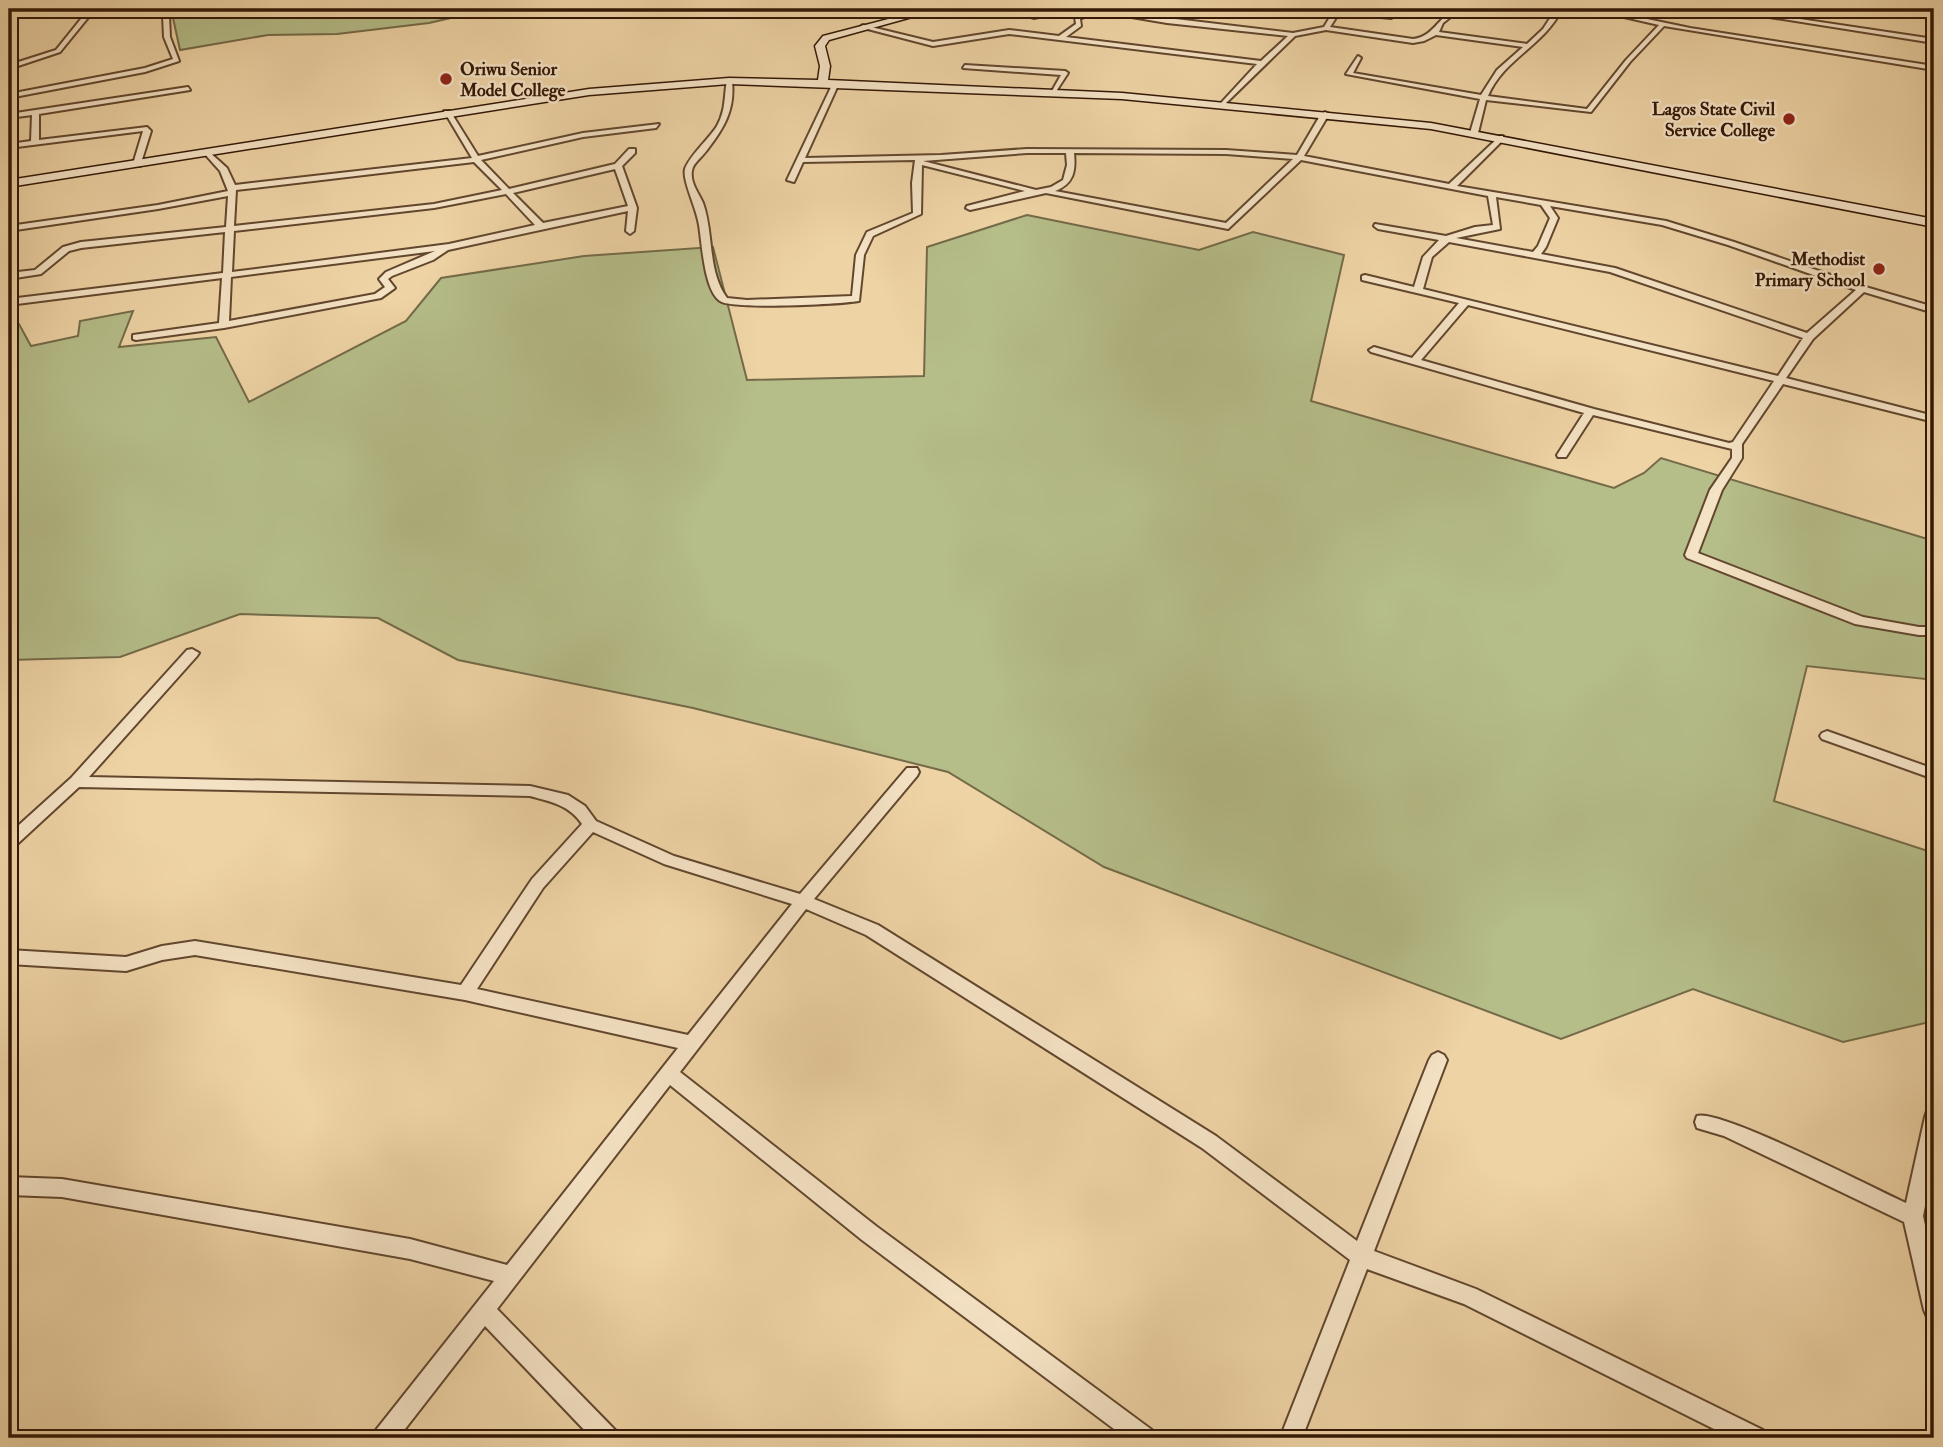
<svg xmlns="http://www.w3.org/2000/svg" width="1943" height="1447" font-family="'IM FELL Double Pica',serif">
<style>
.green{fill:#b5bd89;stroke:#746a48;stroke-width:2}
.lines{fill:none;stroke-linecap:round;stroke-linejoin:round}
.street-casing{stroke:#62472e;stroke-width:4}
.secondary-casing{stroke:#331806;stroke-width:3}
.street{fill:#f4e2c4;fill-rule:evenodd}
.secondary{fill:#f4e2c4;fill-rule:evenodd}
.poi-dot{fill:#8f2418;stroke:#f4e2c4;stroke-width:2.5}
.labels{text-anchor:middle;stroke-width:5;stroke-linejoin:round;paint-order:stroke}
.far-poi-label{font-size:18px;font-weight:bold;fill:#331806;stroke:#f4e2c4;text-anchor:end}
</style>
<rect width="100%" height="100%" fill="#eed3a5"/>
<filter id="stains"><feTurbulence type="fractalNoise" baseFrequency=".00286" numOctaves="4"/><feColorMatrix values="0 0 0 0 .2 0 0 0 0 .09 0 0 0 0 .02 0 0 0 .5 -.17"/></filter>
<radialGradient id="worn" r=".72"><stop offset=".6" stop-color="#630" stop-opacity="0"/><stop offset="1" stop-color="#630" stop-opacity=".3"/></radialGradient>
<path class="green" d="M171,9h294l3,5 -39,9 -92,11 -69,1 -88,15z
M1027,215l172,35 54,-18 91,23 -33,146 303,87 30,-15 17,-15 273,83v139l-127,-14 -33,135 160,52v168l-91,21 -150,-53 -132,50 -457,-172 -156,-95 -255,-64 -235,-48 -80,-42 -138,-4 -120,43 -111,3v-334l10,-2 12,22 47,-10 2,-15 53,-10 -14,36 97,-10 33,65 157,-81 35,-43 143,-22 129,-9 34,133 177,-4 3,-129z"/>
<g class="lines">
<g class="street-casing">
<path id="street" d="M20,9h7l-18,9v-4z
M89,9h6l-35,43 -51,17v-4l47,-15z
M160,9h6l3,7 1,21 9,24 -34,11 -136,26v-4l136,-26 28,-9 -9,-22 -1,-21z
M1007,9h8l24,8 -5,1z
M1092,9l201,24 31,-6 9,-15 -15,-3 76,7 -3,2 -52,-5 -9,14 83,12c20,-2 25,-21 42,-30l2,3 -14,11 -4,9 88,12 16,-15 13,-20h6c-18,37 -59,50 -74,87l99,13 39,-49 33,-35 -70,-16h10l91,19 244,38v4l-270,-44 -34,36 -39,50 -105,-12 -8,33 -4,2 -4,-2 10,-34 -134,-25 12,-18 3,2 -8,15 128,22 16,-25 26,-23 -87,-12 -12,6 -11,2 -87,-13 -31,6 -72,70 -2,-3 36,-39 -248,-30 -76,12 -73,-19 3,-2 70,17 76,-12 50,6 17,-12 -1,-7zM1096,11l71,12 121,13 -27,25 -195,-24 15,-11 -1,-7z
M1719,9h13l202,30v4z
M1921,9l13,3v4l-12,-6z
M965,65l100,6 3,2 -13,20 -3,-2 9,-16 -98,-7z
M727,80l5,1c3,29 -8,47 -25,69 -4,6 -11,11 -14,17 -5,13 5,25 10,36 11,30 4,68 24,95l20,2 105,-4 4,-41 11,-23 46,-19 -1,-30 3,-23 -112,2 -9,20 -7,-2 46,-97 3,-2 3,2 -34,75 136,-3 86,-6 199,1 71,5 24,-41 4,-2 4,2 -25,42 145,28 51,-48h3v4l-46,46 209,35 68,21 135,46 65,19v6l-70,-21 -51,47 -27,39 148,38v6l-151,-38 -41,60v14l-20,32 -24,63 165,64 56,10h15v8h-15l-64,-11 -168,-66 -2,-3 25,-65 22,-32v-9l-139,-34 -27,42h-8l-1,-2 27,-42 -213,-61 -2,-2 5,-3 38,11 47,-55 -97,-23v-4l3,-1 49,12 9,-30 16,-17 -61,-11 -4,-3 1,-2 71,12 29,-9 18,-2 -5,-29 -187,-36 -73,69 -182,-36 -76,17 -4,-2 1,-2 58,-15 -103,-26 -1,49 -48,22 -9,19 -5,46c-18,3 -127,9 -139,0 -16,-11 -18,-58 -21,-76 -2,-16 -17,-45 -14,-56 5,-14 24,-30 32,-43 9,-16 7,-30 10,-46zM1027,153h39l1,12 -4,15 -12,7 -15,3 -113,-29zM1074,153l152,1 67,5 -67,64 -171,-32c18,-7 21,-19 19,-38zM1496,197l45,8 9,13 -12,28 -5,6 -77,-14 44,-9zM1550,206l112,19 66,20 128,45 -49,43 -192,-65 -74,-14 5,-7 12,-29zM1449,242l161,30 193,66 -25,38 -355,-87 9,-32zM1468,305l306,76 -41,61 -4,1 -135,-34 -173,-49z
M188,87l2,3 -151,24v26l108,-13 4,4 -11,35 -7,-2 10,-33 -134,17v-4l22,-3 1,-26 -23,3v-4z
M444,111h6l28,45 105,-23 76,-9 -3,4 -73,9 -102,23 28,29 106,-25 14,-15h6v4l-13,13 15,42 -3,23 -4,3 -4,-3 2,-20 -180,39 -15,10 -41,16 -4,3 7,9 -14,10 -157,30 -88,12 -3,-1v-4l86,-12 3,-45 -213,27v-6l214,-26 2,-41 -144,16 -12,3 -28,23 -32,5v-6l26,-3 28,-23 18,-5 145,-15 2,-31 -70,13 -149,22v-5l149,-21 70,-14 -8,-20 -17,-19 4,-2 20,18 8,17 237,-27zM474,162l28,28 -68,14 -200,22 2,-36zM615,169l13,37 -85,17 -30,-30zM506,194l29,31 -86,19 -217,28 2,-41 200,-23zM435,251l-49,21 -7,7 6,8 -10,7 -146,27 2,-44z
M192,649l7,4 -2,3 -108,121 441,9 38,9 17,11 11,15 78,35 126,38 107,-126h10l2,4 -2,4 -103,123 64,26 338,211 141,105 72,-181 3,-5 6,-3 6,3 3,5 -73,191 102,38 287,141 3,8h-34l-268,-134 -97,-35 -65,169h-22l70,-178 -148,-112 -336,-213 -60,-26 -126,163 196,154 276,204 3,8h-29l-264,-198 -192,-155 -173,224 118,121 3,8h-26l-107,-112 -87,112h-25l3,-8 118,-149 -84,-22 -348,-62 -53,-2v-18l53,2 348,60 97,26 171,-217 -213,-48 -270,-45 -33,5 -36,11 -117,-7v-14l117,7 36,-11 33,-5 266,44 71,-106 50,-55c-13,-19 -30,-22 -52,-28l-451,-9 -65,60 -5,2v-15l62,-56 116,-128zM593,832l71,32 128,40 -104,131 -211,-46 66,-101z
M1827,731l107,38v10l-112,-40 -2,-3 2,-3z
M1934,1109v51l-11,56 11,50v54l-7,-3 -3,-7 -20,-88 -180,-86 -27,-8 -2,-6 2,-6c22,-8 178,73 209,87l19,-86 2,-6z"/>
</g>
<g class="secondary-casing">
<path id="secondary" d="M927,9h14l-112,31 -4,6 5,20 -2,14 294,13 309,30 503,96v8l-503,-98 -309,-30 -393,-15 -140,11 -580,92v-7l580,-91 140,-11 89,2 2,-14 -5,-20 8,-10z"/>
</g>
<use href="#street" class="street"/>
<use href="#secondary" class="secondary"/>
</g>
<g class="poi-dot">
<circle cx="446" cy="79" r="7"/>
<circle cx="1789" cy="119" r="7"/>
<circle cx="1879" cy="269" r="7"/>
</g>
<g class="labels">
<g class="far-poi-label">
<text x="460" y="75" text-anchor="start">Oriwu Senior<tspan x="460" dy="21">Model College</tspan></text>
<text x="1775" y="115">Lagos State Civil<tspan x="1775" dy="21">Service College</tspan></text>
<text x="1865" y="265">Methodist<tspan x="1865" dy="21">Primary School</tspan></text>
</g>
</g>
<rect width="1943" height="1447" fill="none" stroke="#eed3a5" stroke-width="35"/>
<rect x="10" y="10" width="1922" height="1426" fill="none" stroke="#331806" stroke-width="3.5"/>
<rect x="18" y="18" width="1908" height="1412" fill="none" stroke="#331806" stroke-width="2"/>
<rect width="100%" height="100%" filter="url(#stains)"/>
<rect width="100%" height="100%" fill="url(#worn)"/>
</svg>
